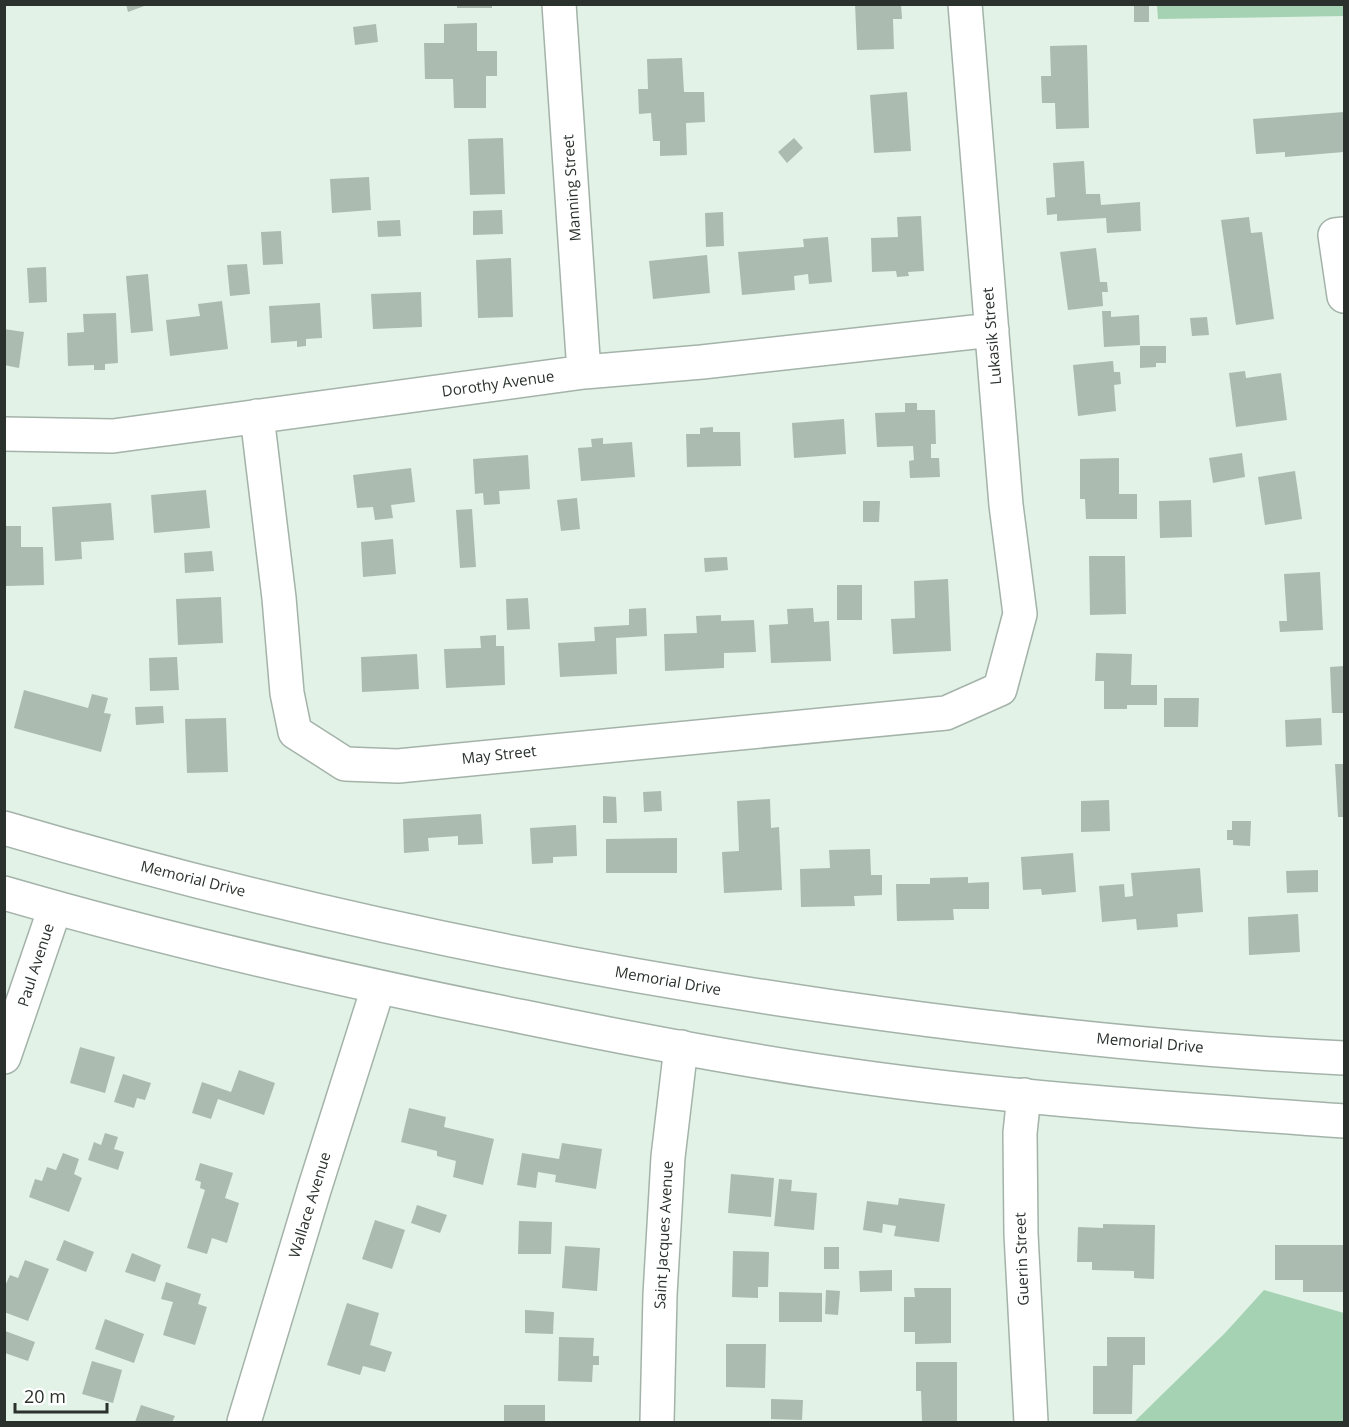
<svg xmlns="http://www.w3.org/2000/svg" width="1349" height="1427" font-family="'Open Sans',sans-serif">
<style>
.green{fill:#a6d2b4}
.building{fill:#abbbb0}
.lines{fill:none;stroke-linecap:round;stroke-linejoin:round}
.minor-casing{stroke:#a4b3a9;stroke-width:36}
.major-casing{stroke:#a4b3a9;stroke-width:36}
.minor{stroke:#fff;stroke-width:33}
.major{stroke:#fff;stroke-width:33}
.labels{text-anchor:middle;stroke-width:4.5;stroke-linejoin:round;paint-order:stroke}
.street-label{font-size:15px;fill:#2b322d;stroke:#fff}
</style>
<rect width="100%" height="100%" fill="#e2f2e6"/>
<path class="green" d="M1157,5h187v11l-186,3z
M1264,1290l80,23v109h-210l91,-89z"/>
<path class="building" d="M126,4h21v1l-19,7z
M457,4h35v4h-35z
M855,4h46l1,15h-9l1,30 -37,1z
M1134,4h15v18h-15z
M477,23v28h20v25h-11v32h-32l-1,-29h-28l-1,-36h20v-19z
M376,24l2,18 -23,3 -2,-18z
M1087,45l2,83 -33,1 -1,-26h-13l-1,-27h10l-1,-30z
M682,58l2,34h20l1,30 -19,1 1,32 -27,1v-15h-7l-2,-28 -12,1 -1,-25h10l-1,-30z
M907,92l4,59 -37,2 -4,-58z
M1344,112v40l-59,5v-5l-29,2 -3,-35z
M503,138l2,56 -35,1 -2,-56z
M794,138l9,10 -16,15 -9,-11z
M1084,161l2,33h14l1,11 39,-3 1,29 -34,2 -1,-15 -49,3v-7l-10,1 -1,-17 9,-1 -2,-34z
M369,177l2,33 -39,3 -2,-34z
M502,210l1,24 -30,1v-24z
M723,212l1,34 -18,1 -1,-34z
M921,216l3,55 -16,1 1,4 -12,1 -1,-6 -24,1 -1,-34 27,-1 -1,-20z
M1249,217l2,16 11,-1 12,87 -38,6 -15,-105z
M400,220l1,16 -23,1 -1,-16z
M281,231l2,33 -20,1 -2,-33z
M828,237l4,45 -23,2 -1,-10 -14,2 1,14 -53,5 -4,-43 66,-5 -1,-8z
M1096,248l4,34h7l1,10h-6l1,14 -35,4 -8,-58z
M707,255l3,38 -57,6 -4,-38z
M511,258l2,59 -35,1 -2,-58z
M247,264l3,30 -20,2 -3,-31z
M46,267l1,35 -18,1 -2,-35z
M148,274l5,57 -22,2 -5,-57z
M421,292l1,35 -49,2 -2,-35z
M222,301l6,48 -58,7 -4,-36 34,-4 -2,-12z
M320,303l2,35 -16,1v7l-9,1v-6l-26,2 -2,-37z
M1102,311h9v6l28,-2 1,30 -36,2z
M116,313l2,50 -13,1v6h-11v-5l-26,1 -1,-33 17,-1 -1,-18z
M1207,317l2,18 -17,1 -2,-18z
M4,329l20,3 -5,36 -15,-3z
M1140,346h26v17h-10v4l-16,1z
M1113,361l1,11h6l1,12 -7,1 2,26 -38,5 -5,-51z
M1245,371l1,7 35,-5 6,47 -51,7 -7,-54z
M905,403h12v7h18l1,34h-5v14h8l1,19 -30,1 -1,-17 5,-1 -1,-14 -36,1 -2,-34 30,-1z
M844,419l2,35 -52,4 -2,-35z
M713,427v5h27l1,34 -54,1 -1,-33h14v-6z
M603,438v6l29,-2 3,35 -54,4 -3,-33 14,-1 -1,-8z
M1242,453l3,24 -32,6 -4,-25z
M528,455l2,34 -31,2 1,13 -16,1 -1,-12 -8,1 -2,-35z
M1119,458v36h18v25h-51l-1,-20h-5v-40z
M411,468l4,34 -24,3 2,13 -18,2 -2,-13 -16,1 -4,-33z
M1295,471l7,48 -37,6 -7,-48z
M206,490l4,38 -56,5 -3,-38z
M577,498l3,31 -19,2 -4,-31z
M1191,500l1,37 -32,1 -1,-37z
M863,501h17l-1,21h-16z
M111,503l3,37 -33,2 1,17 -27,2 -3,-54z
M472,509l4,58 -16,1 -4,-58z
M5,526h16v21h22l1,38 -38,1z
M393,539l3,35 -33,3 -2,-35z
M212,551l2,20 -29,2 -1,-20z
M1089,556h36l1,58 -36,1z
M727,557l1,13 -23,2 -1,-14z
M1320,572l3,58 -43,2 -1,-11h8l-3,-47z
M948,579l3,72 -58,3 -2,-35 24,-1 -1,-37z
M837,585h25v35h-25z
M221,597l2,46 -45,2 -2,-46z
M528,598l2,31 -23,1 -1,-31z
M646,608l1,28 -31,2 1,36 -57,3 -2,-34 37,-2 -1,-14 35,-2v-16z
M813,608l1,14 15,-1 2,40 -60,2 -2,-38 19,-1 -1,-15z
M721,615v6l33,-1 2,32 -32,1v15l-59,3 -1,-37 33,-1 -1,-17z
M496,635v11h8l1,39 -59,3 -2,-39 37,-1 -1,-12z
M1096,653l36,1 -1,31h26v20h-30v4h-23v-28h-9z
M417,654l2,35 -57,3 -1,-35z
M177,657l2,33 -29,1 -1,-33z
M1344,666v47h-12l-2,-46z
M24,690l64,18 4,-14 16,4 -4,15 7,1 -10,38 -87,-24z
M1164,698h35l-1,29h-34z
M163,706l1,17 -28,2 -1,-18z
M226,718l2,54 -41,1 -2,-54z
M1321,718l1,27 -36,2 -1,-27z
M1335,764h9v53h-6z
M661,791l1,20 -18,1 -1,-20z
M603,796l13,1 1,26h-14z
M770,799l1,29 8,-1 3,63 -58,3 -2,-41 17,-1 -2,-50z
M1109,800l1,31 -29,1v-31z
M481,814l2,30 -25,1v-9l-30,2 1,13 -25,2 -1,-34z
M1232,821h19l-1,25 -17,-1v-5h-6v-10h5z
M576,825l1,31 -24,1v6l-21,1 -2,-36z
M677,838v35h-71v-34z
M870,849l1,26h11v20l-28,1 1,10 -54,1 -1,-38 30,-1 -1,-18z
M1073,853l3,39 -34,3 -1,-6 -18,1 -2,-33z
M1200,868l3,44 -26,2 1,13 -41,3 -1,-11 -34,3 -3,-36 25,-2 1,13 8,-1 -2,-23z
M1318,870v22l-31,1 -1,-22z
M968,877v6l21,-1v27h-36l1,11 -57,1 -1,-37h34v-6z
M1298,914l2,38 -51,3 -1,-38z
M80,1047l35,10 -10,36 -35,-10z
M239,1070l36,13 -11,32 -46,-16 -7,20 -19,-6 10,-31 29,10z
M123,1074l28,9 -6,17 -8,-2 -3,10 -20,-6z
M409,1108l37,9 -2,10 50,12 -11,46 -30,-8 3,-16 -19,-5v-5l-36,-9z
M105,1133l13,4 -4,12 10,3 -6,18 -30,-10 6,-18 7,3z
M562,1143l40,6 -6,40 -41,-7 1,-7 -18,-3 -2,16 -19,-3 5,-32 37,6z
M63,1153l16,6 -5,15 8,4 -13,34 -40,-15 6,-18 7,2 5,-14 9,3z
M200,1163l33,10 -8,25 14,5 -12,40 -15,-5 -5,16 -20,-6 18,-58 -5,-2 1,-6 -6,-2z
M731,1174l43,4 -3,39 -43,-4z
M779,1179l13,1 -1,11 26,2 -3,37 -40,-4z
M899,1198l46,6 -6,38 -45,-6 2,-10 -13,-2 -1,9 -19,-3 4,-29 31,4z
M417,1205l30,10 -7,18 -29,-10z
M375,1220l30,10 -13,39 -30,-10z
M519,1221l33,1 -1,32h-33z
M1103,1224l52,1 -1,54 -20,-1v-7l-42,-1v-8h-15l1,-35 25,1z
M64,1240l30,12 -8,20 -30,-12z
M1275,1245h69v47h-41v-12h-28z
M565,1246l35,2 -3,43 -35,-3z
M824,1247h15v22h-15z
M733,1251l36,1 -1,35h-10v11l-26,-1z
M132,1253l29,12 -6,17 -30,-10z
M25,1260l24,9 -21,52 -24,-9v-24l6,-13 8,3z
M892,1270v21l-32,1 -1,-21z
M166,1282l35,12 -3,10 9,3 -12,38 -32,-10 10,-33 -12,-3z
M914,1288h37v55l-36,1v-12h-11v-35h11z
M826,1290l14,1 -2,24 -13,-1z
M779,1292l43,1v29h-43z
M347,1303l32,10 -9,32 22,7 -7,20 -22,-6 -3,9 -33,-10z
M525,1310l29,2 -1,22 -28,-1z
M105,1319l39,15 -10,29 -39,-14z
M5,1331l30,11 -7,19 -23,-8z
M559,1337l35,1 -1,18h6v9h-6l-1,17 -34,-1z
M1107,1337h38v28h-12l-1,49h-39v-48h14z
M726,1344h40l-1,44 -39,-1z
M92,1361l30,9 -9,33 -31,-9z
M916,1362h41v60h-35l-1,-31h-5z
M771,1399l32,1 -1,20 -31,-1z
M141,1405l34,11 -3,6h-37z
M504,1405h41v17h-41z"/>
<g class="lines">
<g class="minor-casing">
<path id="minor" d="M559,4l25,368
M1344,234l-9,1 9,61
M257,416l22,182 8,95 8,39 50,32 53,2 548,-53 54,-24 20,-75 -14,-109 -41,-501
M4,434l109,2 471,-64 118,-10 290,-32
M4,1057l51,-149
M1024,1095l-4,38 1,101 10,188
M244,1422l70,-232 64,-202
M657,1422l3,-127 8,-138 13,-110"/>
</g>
<g class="major-casing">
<path id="major" d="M4,828c272,80 550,139 830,179 169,24 340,43 510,51
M4,893c172,50 345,89 520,124 102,21 206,41 309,56 170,25 341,36 511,48"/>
</g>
<use href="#minor" class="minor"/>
<use href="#major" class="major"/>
</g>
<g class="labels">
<g class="street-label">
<text transform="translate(572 188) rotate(-94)" y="5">Manning Street</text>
<text transform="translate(992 336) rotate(-95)" y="5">Lukasik Street</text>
<text transform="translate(498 384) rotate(-8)" y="5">Dorothy Avenue</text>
<text transform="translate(499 755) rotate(-6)" y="5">May Street</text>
<text transform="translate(193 879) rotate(14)" y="5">Memorial Drive</text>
<text transform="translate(36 965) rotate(-72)" y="5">Paul Avenue</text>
<text transform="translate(668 981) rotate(10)" y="5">Memorial Drive</text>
<text transform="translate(1150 1043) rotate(5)" y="5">Memorial Drive</text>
<text transform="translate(310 1205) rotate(-73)" y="5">Wallace Avenue</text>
<text transform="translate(664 1235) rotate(-87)" y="5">Saint Jacques Avenue</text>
<text transform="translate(1022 1259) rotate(-92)" y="5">Guerin Street</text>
</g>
</g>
<rect width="1349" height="1427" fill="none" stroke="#2b322d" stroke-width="12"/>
<path d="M15 1403v9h92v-9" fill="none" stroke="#2b322d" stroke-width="3"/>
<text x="24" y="1403" font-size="18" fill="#2b322d" stroke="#ffffff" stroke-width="4.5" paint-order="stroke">20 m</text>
</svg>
